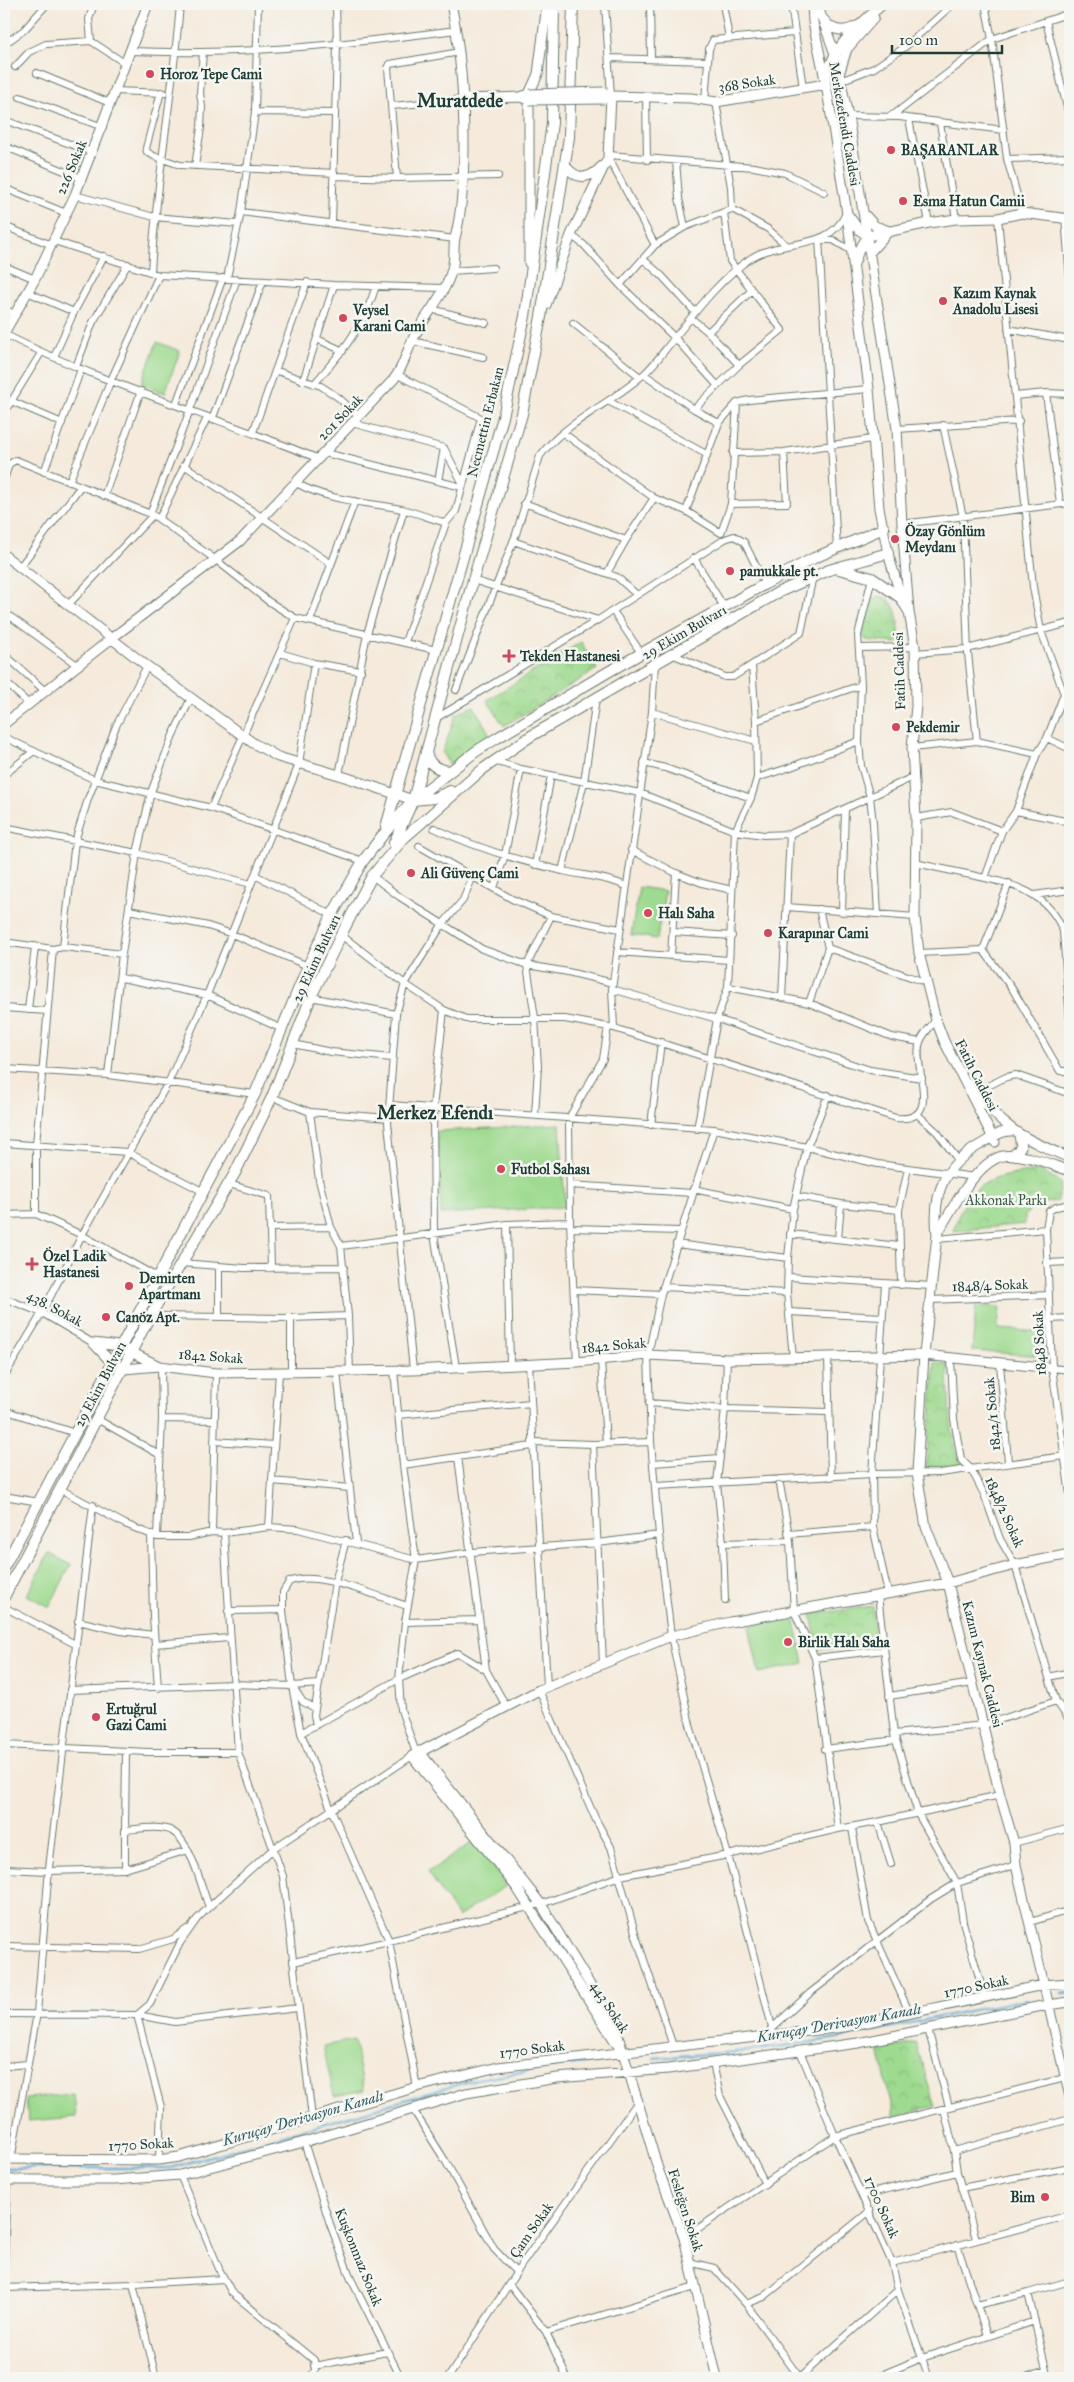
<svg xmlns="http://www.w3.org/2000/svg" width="1074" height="2382" font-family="'IM FELL Great Primer',serif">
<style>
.park{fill:url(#park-crowns);stroke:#5e8c62}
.garden{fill:#9eda8f;stroke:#5e8c62}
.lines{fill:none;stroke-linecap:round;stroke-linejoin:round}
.stream{stroke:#5dadd7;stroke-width:2.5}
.street-casing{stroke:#6a7a6e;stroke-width:8}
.secondary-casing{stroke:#6a7a6e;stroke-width:11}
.primary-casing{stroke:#6a7a6e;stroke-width:12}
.street{stroke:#fff;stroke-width:6}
.secondary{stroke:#fff;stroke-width:9}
.primary{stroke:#fff;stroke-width:10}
.secondary-bridge-casing{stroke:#6a7a6e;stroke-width:11;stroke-linecap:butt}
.secondary-bridge{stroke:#fff;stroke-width:9}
.poi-dot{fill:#d1495b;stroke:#f6f6f2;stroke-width:2}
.labels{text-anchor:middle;stroke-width:5;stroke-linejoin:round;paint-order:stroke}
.poi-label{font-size:14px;font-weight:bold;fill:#1f3d34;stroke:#f6f6f2;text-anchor:start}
.street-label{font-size:14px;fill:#1f3d34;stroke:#f6f6f2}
.park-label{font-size:14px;fill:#385c46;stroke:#f6f6f2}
.water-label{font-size:15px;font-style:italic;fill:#325f65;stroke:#f6f6f2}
.district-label{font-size:19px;font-weight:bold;fill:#1f3d34;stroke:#f6f6f2}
</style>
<defs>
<pattern id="park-crowns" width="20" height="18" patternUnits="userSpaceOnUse" patternTransform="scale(1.25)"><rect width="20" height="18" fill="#9eda8f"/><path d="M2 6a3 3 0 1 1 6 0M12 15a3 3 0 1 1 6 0" fill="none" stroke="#88bc7c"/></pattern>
</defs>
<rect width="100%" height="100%" fill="#f6f6f2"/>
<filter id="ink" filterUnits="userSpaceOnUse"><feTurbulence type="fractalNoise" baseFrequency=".02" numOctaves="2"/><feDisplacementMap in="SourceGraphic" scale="10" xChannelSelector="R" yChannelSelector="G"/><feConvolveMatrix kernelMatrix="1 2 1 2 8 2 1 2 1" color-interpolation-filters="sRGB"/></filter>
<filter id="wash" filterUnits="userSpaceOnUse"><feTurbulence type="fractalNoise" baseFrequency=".0096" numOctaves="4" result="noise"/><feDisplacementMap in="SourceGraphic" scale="20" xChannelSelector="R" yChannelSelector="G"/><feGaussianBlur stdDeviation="1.12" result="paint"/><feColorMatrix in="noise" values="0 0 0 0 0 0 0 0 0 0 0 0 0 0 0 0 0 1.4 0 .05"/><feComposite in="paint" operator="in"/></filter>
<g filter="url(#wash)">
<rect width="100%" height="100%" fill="#f5eadb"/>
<path class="park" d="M878,596c21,1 20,29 22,44l-4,3 -30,-3 -3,-4 7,-35z
M581,642l16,27 -93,57 -17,-26z
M474,706l17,31 -42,27 -7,-11 14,-39z
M1040,1171l21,12 -3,18 -24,3 -9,12v8l-72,7c15,-50 38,-55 87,-60z
M935,1362l13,2c1,35 0,70 15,103l-37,1z
M873,1606l2,39 -57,5 -7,-36z
M916,2043l19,63 -41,11 -15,-67z"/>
<path class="garden" d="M157,342l23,9 -15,42 -24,-9z
M639,887l26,4 -8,48 -26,-4z
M560,1124l5,83 -124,7 -4,-83z
M976,1306l24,1 -2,22 46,3 -2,24 -70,-5z
M49,1553l22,12 -22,42 -22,-12z
M794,1617l10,46 -45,10 -10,-47z
M476,1840l30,46 -48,31 -30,-45z
M354,2040l10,50 -30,6 -11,-50z
M74,2094l2,23 -48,4 -2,-23z"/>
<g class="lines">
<path class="stream" d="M1061,1993l9,-1
M654,2058l96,-7 88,-13 189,-39
M4,2168h166l307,-89 85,-14 44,-4"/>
</g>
</g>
<g filter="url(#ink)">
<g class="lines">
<g class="street-casing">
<path id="street" d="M373,4v3l24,-3
M605,4l6,92
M650,4l1,54
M723,4l6,34
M791,4l12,84
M985,4l7,35 15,120 15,54
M1046,21l24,99
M4,35l6,5 14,-10 23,-26
M91,41l-2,-22 5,-15
M131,51c109,5 217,-7 325,-21
M609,58l99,3
M15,67l14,-15 17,-8 45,-3 35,23
M37,73l73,30
M840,81l34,-13 31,-21 48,-43
M115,91l49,2
M161,92l-15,56 1,4 7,4 26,9 154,8
M646,96l1,64
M20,97l83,30
M705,101l4,-52 4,-9 81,-7
M716,102l15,85 1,22 36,20 18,16
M392,106l72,-7
M255,112l80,1
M848,116l51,1 105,13
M888,117l8,-4 96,-74 78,-26
M909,119l20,104
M7,121l85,31
M940,123l16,96
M4,146l77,32
M609,155l145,12 31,6 39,19
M608,157l47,88
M1007,159l63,-2
M676,161l3,37 6,29
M195,166l6,-38 1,-21 -2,-14 3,-41
M334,176l63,2 101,-2
M397,178l-9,-110 2,-4 70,-12
M4,188l62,25
M75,195l79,22 84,7
M241,212l214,27
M1065,217l5,63
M998,218l35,369 8,44 23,63
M332,224l5,-178 -1,-42
M4,226l48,19
M571,235l13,10 36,40 55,53 42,47
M819,239l18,309
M820,240h13l17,10
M54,241l105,34 175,10 110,3
M643,259l19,17 33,36
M4,266l31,13
M451,271l42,-3
M151,272c5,-90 22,-178 29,-268
M227,278l14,-66 14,-100 3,-108
M620,285l35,-40 30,-18 39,-15
M27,292l47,20
M4,309l10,5
M431,309l55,14
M691,318l17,14 31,33
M573,323l67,54
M1008,329l62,11
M708,332l43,-41
M4,334c101,51 210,82 315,125
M317,339l26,12
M412,341l71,16
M54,357l20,-45 30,-56
M76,367l17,-45 35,-58
M277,371l44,15 18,12 20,19
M644,374l50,35 25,14
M398,375l83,43 -25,93 -10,12 -41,119
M303,381l31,-96
M314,384c28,-32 49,-56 62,-98
M1046,393l14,111
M1015,396l31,-3 24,1
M11,401l51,22
M610,402l96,52
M176,404l47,-126
M694,409l45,-44 43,-35 -52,-69 -6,-49 8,-3
M4,413l37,-60
M212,420l51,-139
M352,423l92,25 19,36
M943,425l20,92 5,136 9,88
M897,429l122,-8
M253,432l54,-150
M563,433l91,65 32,13 35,22 10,-29 6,-101
M325,453l137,34
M733,453l51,-1 88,-13
M184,465l146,98
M44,472l37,-103
M4,480l5,-16 7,-4 137,55 63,45 52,41 27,17 141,32
M438,481l6,-33
M69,482l42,-102 48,-105
M296,483c32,18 70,19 106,26 15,4 30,10 44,14
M104,496l37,-105
M524,503l102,37
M731,504l56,-1 -3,-51
M686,511l33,-88 18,-20 12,-3 120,-11
M150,514l40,-104 47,-131
M159,519l48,-101
M902,524l168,-21
M513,541l104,36 20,18
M694,558l30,49
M19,568l61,-81
M607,573l19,-33 28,-42
M872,578l-14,57 3,50 -2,56 2,25 9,31 3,26 5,91
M473,580l125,40 127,-81 9,-3 10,6 21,42
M67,606l86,-91
M613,611l28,42
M4,612l73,53
M310,621l45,-120
M859,648l56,-1
M280,653l34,10 47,8
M915,653l52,-4 103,-26
M4,654l41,37
M672,654l53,23h8l68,-44 12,-57
M4,681l25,23
M456,690l60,-156 24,-78c25,-34 72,-53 104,-82 11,-10 20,-23 29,-34 24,-30 47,-61 78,-82 31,-20 79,-6 95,-45
M652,712l104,29
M435,719l163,-99
M756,721l105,-36
M4,737l91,43 116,28 152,53
M1047,738l23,11
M912,748l65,-7 60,13
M494,761l27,8 119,24 95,38 29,4 26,-1 123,-57
M644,763l21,5 86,30
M4,775l30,-24
M339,775l28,-141 37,-124
M757,778l31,-10 71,-27
M211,808l84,-190
M1016,811l54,11
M916,818l36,-6 50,19
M4,827l133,26 114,31
M434,828c40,19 82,32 125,42 23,6 45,6 67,16
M419,846l93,53 39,17 69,13
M631,850l45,23 -5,83
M915,863c20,4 41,9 61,13 37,8 72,16 87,55l7,90
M535,865l16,-90
M562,871l22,-89 12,-83
M676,873l26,10 30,7
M255,875l77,40
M372,876l28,21 82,52 45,16 41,7 45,11
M985,878l17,-47 14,-20 21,-57 10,-16 17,-44 6,-1
M494,888l11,-33 16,-86
M1034,895l36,-5
M787,907l128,10
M129,910l79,16 24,8 76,32
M842,912l3,-103
M673,932l59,4
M341,935l64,49 39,26 22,9h99l49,9 282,90c49,5 15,-52 24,-76 3,-8 11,-16 16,-22
M4,942l49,7 10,-2 59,7
M63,947l12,-106 13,-42 28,-73 31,-60
M828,948l97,34
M983,950l26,-67
M617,952l112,8
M919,953l64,-3 30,40 47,81h10
M121,978l86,17 75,34
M728,987l81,16 83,34 28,5
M612,989l105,30 153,51 52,8
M311,997l85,17
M782,998l8,-164
M809,1003l19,-55 -9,-39
M4,1008l43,3
M28,1010l7,-64
M444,1010l-11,98 1,126 22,133
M614,1028l-2,-39 40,-277 3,-48
M293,1044l38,8 61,6
M4,1069l104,6 147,19
M108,1075l14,-121 15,-101 14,-61 22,-57 18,-37
M976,1092l30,-15 10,-2 54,19
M272,1097l38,15 9,68 12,47 10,19 7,70 2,56
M390,1105l324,24 93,18 71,17 97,13
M310,1112l79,6
M917,1114l20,18 21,28
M535,1115l3,-48 -3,-49 -8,-53 24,-49
M651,1125l10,-83
M697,1129l20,-110 11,-32 7,-156 16,-33 6,-20 -1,-57 -4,-55
M714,1129l-53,165 -13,61 3,87 8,93 12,101 19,89 38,130 44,172
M4,1143l123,9 77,40
M229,1184l40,12 2,72
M570,1185l122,8
M693,1189l100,20
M796,1196l45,8 58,6
M1070,1204l-14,3 -7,4 -3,18 6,139 18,127
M36,1214v-69l17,-196
M4,1215l32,-1 46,21 75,42
M507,1224l3,141
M270,1228l61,-1
M571,1228l109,3
M790,1234l109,12
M838,1239l3,-35
M937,1239l109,-10
M676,1244l112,14
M341,1246l166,-22 63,-2
M181,1263l63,5 100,-1
M1047,1263l23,-1
M789,1277l142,9
M885,1284l-13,190 1,53 15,66
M901,1285l-2,-75 9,-42
M663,1287l124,6
M574,1290l87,4
M4,1298l38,15 51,30
M931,1300l118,-5
M789,1312l93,5
M150,1316l141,2 57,-2
M219,1317v-51
M1050,1319l20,-1
M828,1357l3,120
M793,1358l-6,-65 1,-35 5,-49 14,-62 21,-52
M951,1359l3,60 7,40 10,10 13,25 16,45 15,26 41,136 14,20
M601,1360l5,84
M577,1362l-7,-140 -1,-104 34,-59 5,-32
M1000,1363l8,99
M529,1364l18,322
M1052,1368l18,2
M394,1370l9,95 13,95 -11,62 -6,57 2,31 15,43
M413,1370l-25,-247 8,-109 9,-30 37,-59 21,-25 10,-24
M291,1372v-54
M337,1372l19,171
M4,1377l38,-64 40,-78 87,-154 38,-86 92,-231 15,-101
M649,1403l76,6 103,3
M4,1410l71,23
M398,1415l133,-12
M97,1419l63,36
M162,1419l53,1
M214,1441l60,4
M532,1442l61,2 58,-2
M593,1444l10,220
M458,1457l28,213 20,36
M653,1463l67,-5
M403,1465l129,-19
M779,1479l11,62 4,70 21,47 23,171
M272,1481l78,7
M656,1486l216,-12 68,-1 124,-17
M60,1489l65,35 32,13h32l23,-5 12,1 45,-6 29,2 118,31 56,-8 126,-9 61,-8
M4,1496l35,6
M269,1527l10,-155
M212,1532l4,-159
M224,1533l14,219 45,124 29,242
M151,1534l2,82 5,72
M788,1534l85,-7
M157,1537l5,-118 -1,-53
M723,1543l67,-2
M878,1595l16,139 24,80 39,69 6,39 22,76
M725,1600l-2,-57 -6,-60 8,-74 2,-50
M4,1607l71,37
M228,1611l55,-1
M78,1621l43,10 33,4
M405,1622l73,-2
M155,1644l74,-6
M815,1658l69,-8
M1049,1677l21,-5
M292,1686l27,-2
M70,1690l163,-6 59,2 9,47 30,76 58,132 28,146
M539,1690l57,130 15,27 25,89 37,110
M889,1696l84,-13
M315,1708l-12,-6 -11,-16 -9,-76v-18l6,-10c26,-13 90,15 118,24
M316,1725l-2,-10 21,-133 11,-42
M301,1733l98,-54 59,-26 28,17
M894,1734l90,-9 72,-24
M4,1745l144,7h90
M825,1749l71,-9
M878,1822l13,42
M852,1828l16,93 42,93
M125,1830l1,-79
M1014,1843l56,-15
M4,1869l45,2 76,-2 63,-19
M125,1869v-39c14,-1 35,-5 47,1 20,12 29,56 37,76
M1030,1922l40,-12
M4,1946l135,3 34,-10 14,-10
M293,1962l96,-21 152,-37 79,-28 108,-21 110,-26 40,-7 122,-27
M4,2014l133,1 13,-11 30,-61 17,-24 12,-12 65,-59 138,-92
M771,2029l39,-36 121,-94 26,-16 59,-18
M928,2029l21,78
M800,2051l35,85 57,127 6,27 31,88
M713,2063l7,33 45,88
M4,2066l24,-2
M412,2108l34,54 48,87 22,23
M944,2109l10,42 3,21 19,67
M304,2142l26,82 21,55 50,99
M954,2151l116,-32
M11,2160l26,-147 12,-145 44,-363
M159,2160l2,-53 -24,-92 38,7 123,-14
M180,2175l40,96 12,22 82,67 1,10 -5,8
M961,2188l109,-21
M863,2195l94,-23
M684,2238l151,-102 230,-58
M957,2245l30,90
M689,2262l25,6 32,36 18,-7 106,-86
M892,2263l178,-48
M4,2265l3,-85
M509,2284l37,48 21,46
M4,2288l129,-4
M746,2304l54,74
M977,2305l51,-12
M546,2332l149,-45
M314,2366l73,-14
M156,2378l-23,-94 91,-5
M448,2378l74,-114 117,-164
M799,2378l99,-88
M874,2378l48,-20 113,-37
M1023,2378l23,-8
M1048,2378l-20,-85 42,-12"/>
</g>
<g class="secondary-casing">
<path id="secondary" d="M812,4l1,18 13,62 20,123 23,182 10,119 9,45 14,48 7,11 6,35 1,59 -4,42 4,70 -1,99 4,36 17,67 8,21 51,101
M817,4l18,50 13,62 49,313 5,95 7,88
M824,20c8,11 20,13 32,6
M840,71l7,-22 27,-31
M826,78c7,-33 33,-53 57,-74
M464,99l56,-2
M565,165c12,16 24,15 37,1
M848,215l11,15 9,6
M865,215l10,11 14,5
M868,236l61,-13 27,-4 42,-1 24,-5 48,6
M870,252l18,-20
M529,263v-163l-9,-3 9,-3 9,-20 9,-70
M854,264l5,-14 9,-14
M546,305l25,-70 37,-77 3,-62 80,2 25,4 110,-18
M4,333l31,-54 40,-84 73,-191
M4,555l143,111 106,77 25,14 61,18 74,25
M4,724l108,-86 128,-97 154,-162c12,-16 12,-28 21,-44 12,-22 31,-42 37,-66 3,-10 1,-21 3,-31 8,-30 9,-63 9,-94 0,-48 -3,-93 -13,-140
M971,1084c29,44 53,55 99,74
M1011,1131c-10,-1 -19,7 -28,12 -38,21 -51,48 -46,92l-13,120 -7,118 9,54 22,56 52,212 14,48 2,22 54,232
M1012,1156l9,-9 -2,-12
M937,1235c12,-22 40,-74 66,-79 20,-4 48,9 67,15
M93,1343l18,19 13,7 35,-3 57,7 197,-3 164,-8 71,-7 79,4 197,-4 128,13
M93,1343l26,3 40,20
M419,1751l122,153 74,122 43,143 26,69 33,140
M622,2052l-105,-164 -105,-132 127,-66 132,-54 59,-14 218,-39 67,-18 55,-11
M4,2159l155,1 20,-3 238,-70 81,-20 346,-40 199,-42 27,-2
M4,2180h110l66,-5 124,-33 162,-49 91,-15 111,-9 190,-26 189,-38 23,-3"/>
</g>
<g class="primary-casing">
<path id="primary" d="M839,569l33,9 29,20
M426,752c3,13 10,17 23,19
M413,800l21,-2 16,-7
M386,827l117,-410 22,-101 27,-193 2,-119
M394,843l19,-43 60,-220 49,-166 19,-97 28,-180 4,-133
M4,1567l251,-473 53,-128 24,-51 31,-54 19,-25 31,-36 62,-48 22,-14 111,-66 157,-88 49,-26 70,-30
M4,1597l146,-281 85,-143 37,-76 39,-100 30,-62 31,-59 32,-38 79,-69 48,-33 248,-144 50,-22 59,-17"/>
</g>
<use href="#street" class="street"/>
<use href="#secondary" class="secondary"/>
<use href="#primary" class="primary"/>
<g class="secondary-bridge-casing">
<path id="secondary-bridge" d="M529,94l75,-2
M529,100l75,-1"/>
</g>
<use href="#secondary-bridge" class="secondary-bridge"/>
</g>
</g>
<g class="poi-dot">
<circle cx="150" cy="74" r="5"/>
<circle cx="891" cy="150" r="5"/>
<circle cx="903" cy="201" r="5"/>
<circle cx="943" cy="301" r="5"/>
<circle cx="343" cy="318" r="5"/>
<circle cx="895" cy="539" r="5"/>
<circle cx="730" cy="571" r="5"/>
<path d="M506.5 648.5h5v5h5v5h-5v5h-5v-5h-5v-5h5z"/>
<circle cx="896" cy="727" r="5"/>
<circle cx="411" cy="873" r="5"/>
<circle cx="648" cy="913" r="5"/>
<circle cx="768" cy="933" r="5"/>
<circle cx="501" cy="1169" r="5"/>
<path d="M29.5 1256.5h5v5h5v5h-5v5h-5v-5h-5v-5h5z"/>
<circle cx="129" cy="1286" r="5"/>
<circle cx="106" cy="1317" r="5"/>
<circle cx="788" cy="1642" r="5"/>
<circle cx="96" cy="1717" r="5"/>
<circle cx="1045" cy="2197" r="5"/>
</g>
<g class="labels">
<g class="poi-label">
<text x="160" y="79">Horoz Tepe Cami</text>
<text x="901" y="155">BAŞARANLAR</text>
<text x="913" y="206">Esma Hatun Camii</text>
<text x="953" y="298">Kazım Kaynak<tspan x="953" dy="16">Anadolu Lisesi</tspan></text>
<text x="353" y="315">Veysel<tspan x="353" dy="16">Karani Cami</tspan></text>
<text x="905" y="536">Özay Gönlüm<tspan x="905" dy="16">Meydanı</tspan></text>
<text x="740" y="576">pamukkale pt.</text>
<text x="520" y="661">Tekden Hastanesi</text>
<text x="906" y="732">Pekdemir</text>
<text x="421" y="878">Ali Güvenç Cami</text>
<text x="658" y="918">Halı Saha</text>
<text x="778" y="938">Karapınar Cami</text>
<text x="511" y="1174">Futbol Sahası</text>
<text x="43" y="1261">Özel Ladik<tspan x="43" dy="16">Hastanesi</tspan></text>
<text x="139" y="1283">Demirten<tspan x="139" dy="16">Apartmanı</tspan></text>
<text x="116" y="1322">Canöz Apt.</text>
<text x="798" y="1647">Birlik Halı Saha</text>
<text x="106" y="1714">Ertuğrul<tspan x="106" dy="16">Gazi Cami</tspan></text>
<text x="1035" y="2202" text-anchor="end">Bim</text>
</g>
<g class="street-label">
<text transform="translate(747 83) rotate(-8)" y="5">368 Sokak</text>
<text transform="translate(845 124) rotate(80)" y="5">Merkezefendi Caddesi</text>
<text transform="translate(71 167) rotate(-67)" y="5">226 Sokak</text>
<text transform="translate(340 417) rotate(-46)" y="5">201 Sokak</text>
<text transform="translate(485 422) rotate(-76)" y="5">Necmettin Erbakan</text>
<text transform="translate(684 632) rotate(-30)" y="5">29 Ekim Bulvarı</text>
<text transform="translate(899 671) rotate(-92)" y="5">Fatih Caddesi</text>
<text transform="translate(316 958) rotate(-65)" y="5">29 Ekim Bulvarı</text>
<text transform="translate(977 1075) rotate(63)" y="5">Fatih Caddesi</text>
<text transform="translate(990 1285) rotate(-2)" y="5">1848/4 Sokak</text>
<text transform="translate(55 1308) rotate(28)" y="5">438. Sokak</text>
<text transform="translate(1039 1343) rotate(-93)" y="5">1848 Sokak</text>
<text transform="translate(614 1345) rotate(-5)" y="5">1842 Sokak</text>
<text transform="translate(211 1356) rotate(4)" y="5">1842 Sokak</text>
<text transform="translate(100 1384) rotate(-62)" y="5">29 Ekim Bulvarı</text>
<text transform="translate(992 1414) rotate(-95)" y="5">1842/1 Sokak</text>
<text transform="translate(1005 1512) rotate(66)" y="5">1848/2 Sokak</text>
<text transform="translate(983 1664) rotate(76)" y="5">Kazım Kaynak Caddesi</text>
<text transform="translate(976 1986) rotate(-12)" y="5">1770 Sokak</text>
<text transform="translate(610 2007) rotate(57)" y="5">443 Sokak</text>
<text transform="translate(532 2049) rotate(-7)" y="5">1770 Sokak</text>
<text transform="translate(141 2144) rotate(-3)" y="5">1770 Sokak</text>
<text transform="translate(882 2207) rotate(66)" y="5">1700 Sokak</text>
<text transform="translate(686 2210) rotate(72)" y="5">Fesleğen Sokak</text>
<text transform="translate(531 2230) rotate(-55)" y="5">Çam Sokak</text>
<text transform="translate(359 2257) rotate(68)" y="5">Kuşkonmaz Sokak</text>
</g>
<g class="park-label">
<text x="1006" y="1205">Akkonak Parkı</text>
</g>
<g class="water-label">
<text transform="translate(839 2023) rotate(-10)" y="5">Kuruçay Derivasyon Kanalı</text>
<text transform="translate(303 2118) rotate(-16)" y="5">Kuruçay Derivasyon Kanalı</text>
</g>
<g class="district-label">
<text x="460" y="107">Muratdede</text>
<text x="435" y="1119">Merkez Efendı</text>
</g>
</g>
<rect width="1074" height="2382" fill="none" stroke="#f6f6f2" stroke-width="20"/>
<path d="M892 45v8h110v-8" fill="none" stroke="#1f3d34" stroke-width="2.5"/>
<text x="899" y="45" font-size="15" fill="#1f3d34" stroke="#f6f6f2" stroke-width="4" paint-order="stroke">100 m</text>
</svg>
